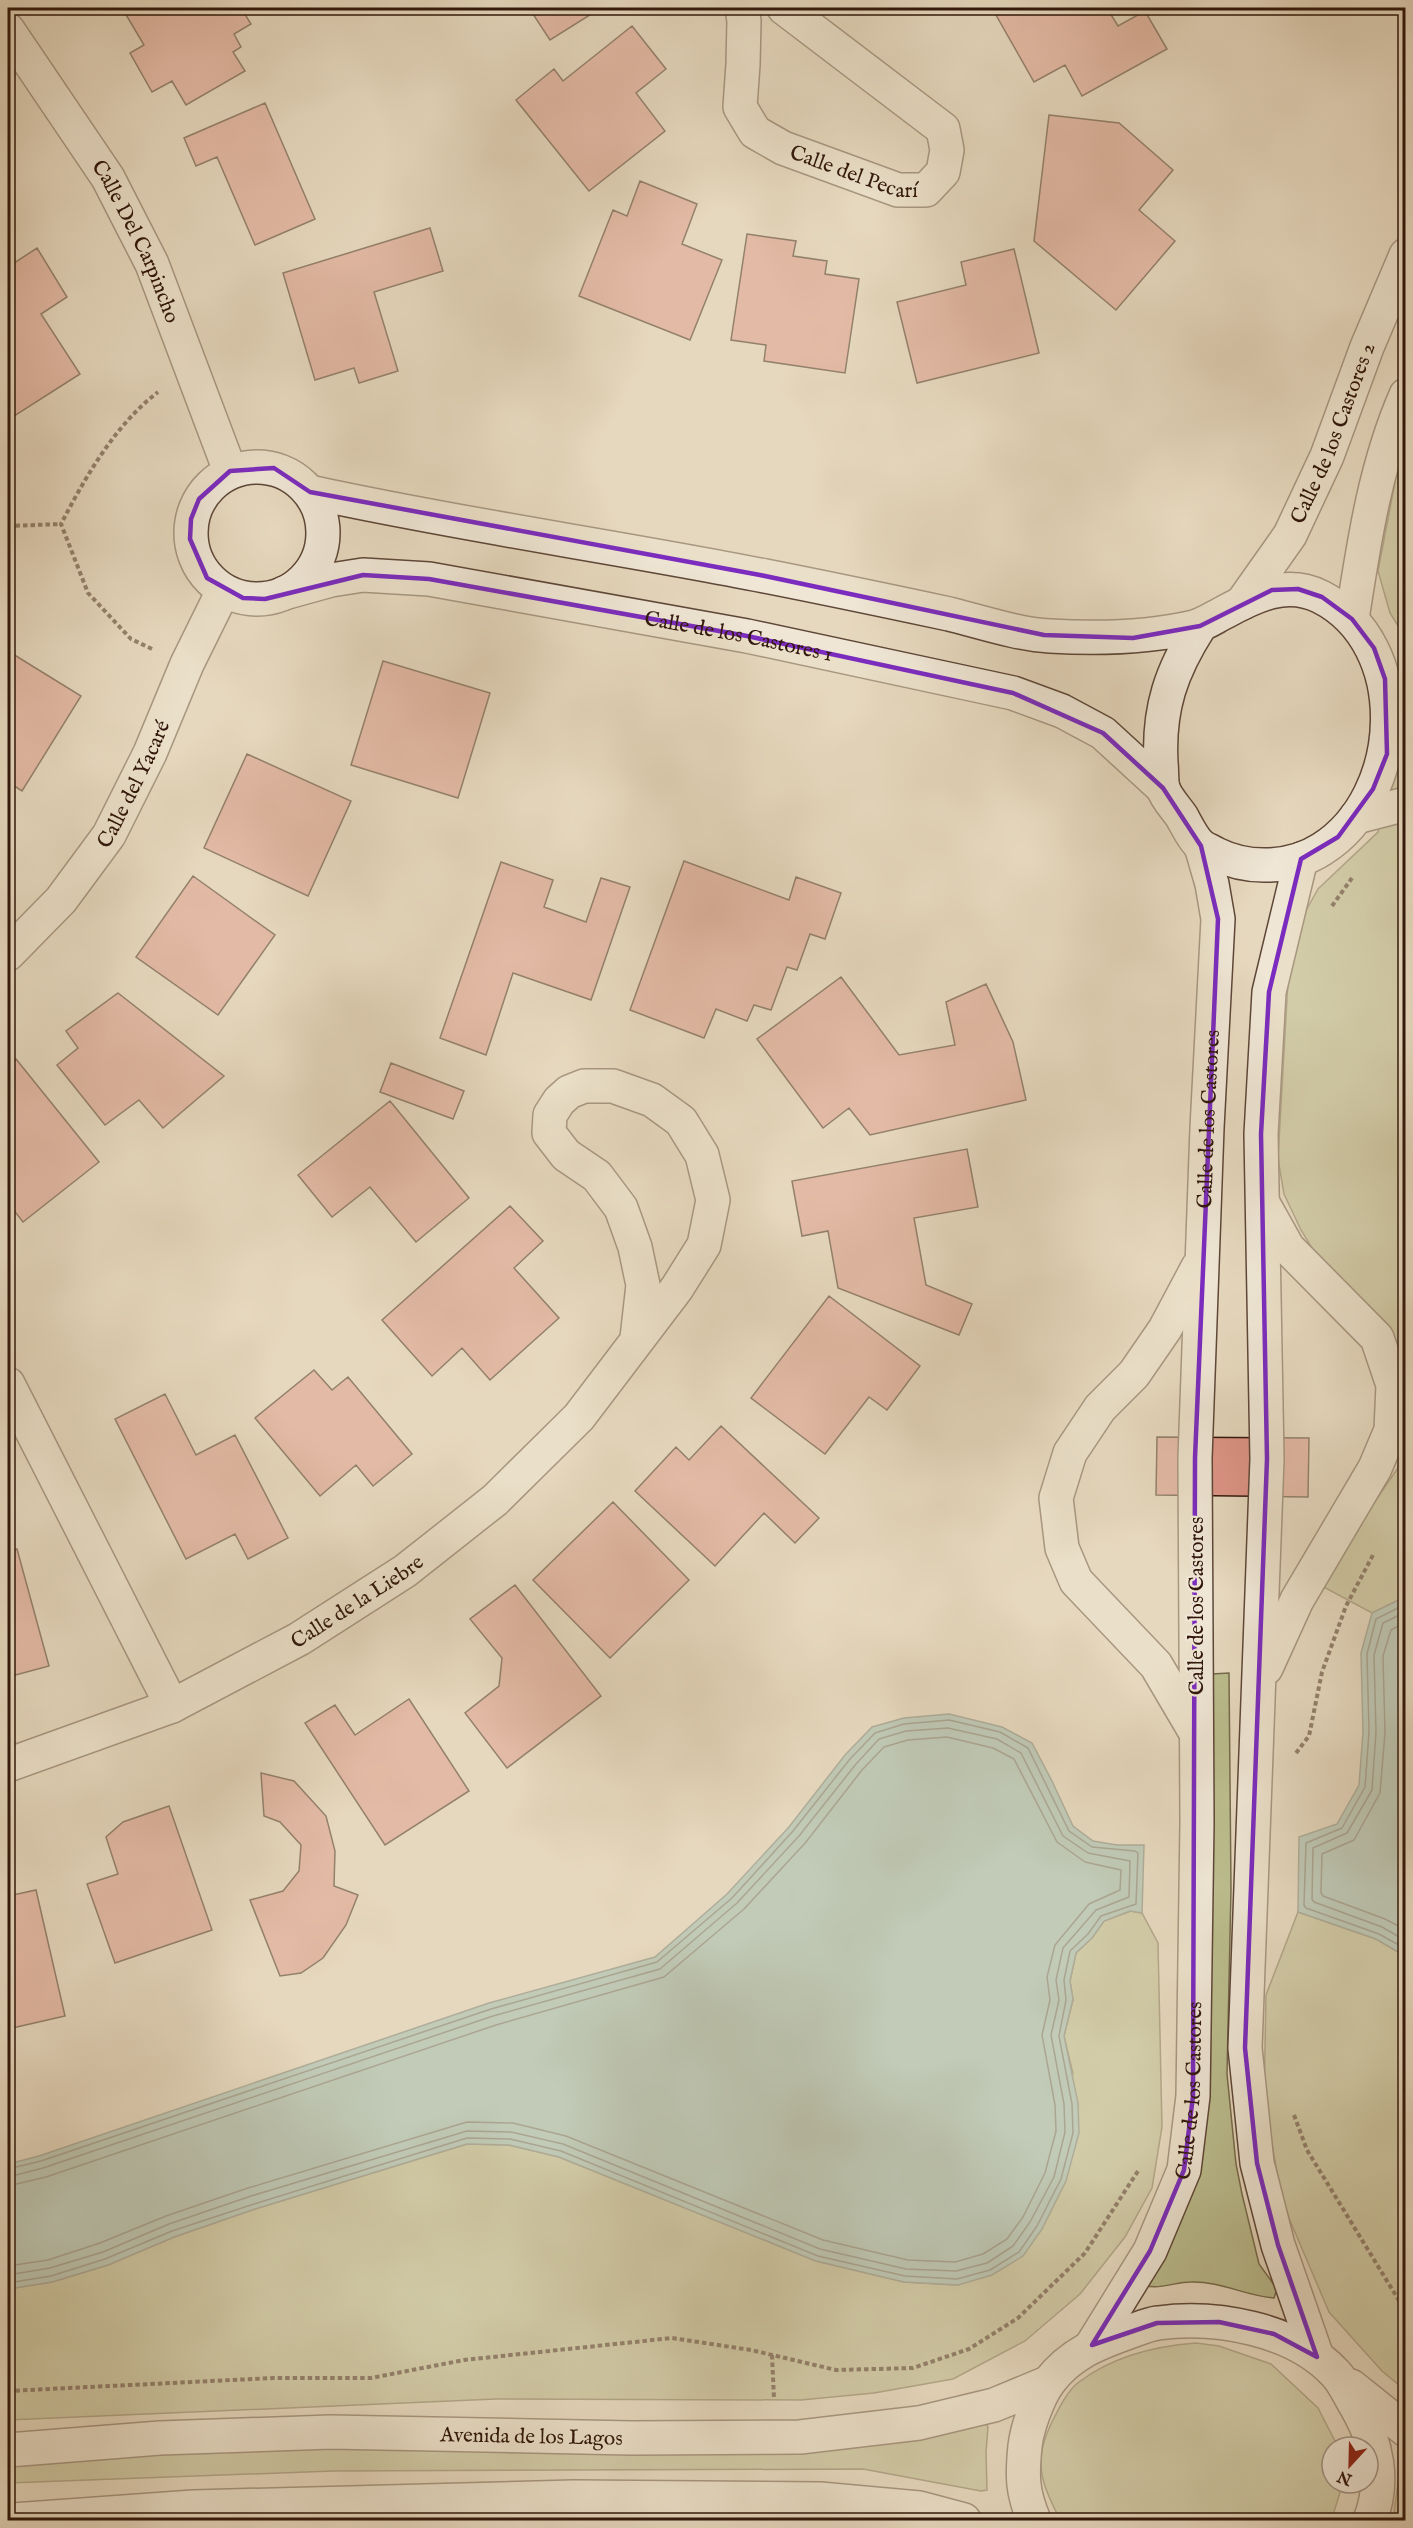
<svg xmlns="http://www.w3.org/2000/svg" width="1413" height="2528" font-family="'IM FELL English',serif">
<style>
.green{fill:#bbbd8e;stroke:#766a4c;stroke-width:1.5}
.water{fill:#96bab1;stroke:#6e796f;stroke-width:1.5}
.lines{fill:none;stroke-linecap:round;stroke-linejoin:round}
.shore{stroke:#64685e;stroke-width:1.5}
.building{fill:#df9587;stroke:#31170b;stroke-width:1.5}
.minor-casing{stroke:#5e4738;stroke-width:36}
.path{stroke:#31170b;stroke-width:4;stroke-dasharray:4.5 3;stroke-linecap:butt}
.minor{stroke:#efe6d5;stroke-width:33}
.marked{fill:none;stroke:#7b2cbf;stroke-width:4.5;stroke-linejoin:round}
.labels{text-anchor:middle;stroke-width:4.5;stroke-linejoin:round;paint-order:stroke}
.street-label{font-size:21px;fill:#31170b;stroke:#efe6d5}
</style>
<rect width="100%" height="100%" fill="#e6d8be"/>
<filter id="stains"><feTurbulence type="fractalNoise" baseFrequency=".00333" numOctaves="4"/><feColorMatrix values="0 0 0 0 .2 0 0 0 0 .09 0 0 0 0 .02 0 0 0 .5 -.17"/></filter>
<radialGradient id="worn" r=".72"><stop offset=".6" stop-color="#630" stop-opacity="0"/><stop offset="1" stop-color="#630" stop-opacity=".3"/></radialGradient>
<path class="green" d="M1405,437v200l-15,-24 -12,-42 24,-126z
M1405,697v677l-84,-111 -20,-33 -17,-36 -6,-35 10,-178 15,-65 15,-27 60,-57z
M1405,1419v178l-33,16 -54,-29 80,-116z
M1229,1673l2,216 -4,185 9,90 6,30 17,70 18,25 -3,9c-28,-2 -54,-17 -83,-16 -17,0 -37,10 -51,1l47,-99 25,-510z
M1131,1911l11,2 16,30 4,184 -10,61 -27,49 -45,57 -55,47 -72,38 -79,14 -73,7 -305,-1 -488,21v-131l44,-7 56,-17 66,-28 81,-28 212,-65 42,1 50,12 257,104 88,21 54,3 115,-211 -9,-38 9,-36 -3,-19 6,-28 16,-15 12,-17z
M1298,1912l78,27 29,17v434l-23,-19 -53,-59 -46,-108 -19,-103 2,-106z
M1196,2343l23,3 52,18 47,44 20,39h-6v36h11l-10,32 -4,5h-269c-9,-19 -20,-38 -19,-60 0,-14 6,-28 12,-40 6,-12 15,-30 26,-38 33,-25 76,-36 117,-39z
M984,2420l4,7 -2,25 1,38 -6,1 -118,-22 -530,2 -325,12v-23z
M1401,2461h4v59h-12z"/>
<path class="water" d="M1405,1597v359l-29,-17 -78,-27 1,-75 38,-13 22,-39 4,-53 -2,-79 11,-40z
M949,1714l53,13 30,16 20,38 21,45 20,15 24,4h27l-2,68 -12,-2 -26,10 -12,17 -16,15 -6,28 3,18 -9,37 14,67 1,30 -13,48 -24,48 -19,27 -31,19 -34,10 -54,-3 -88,-21 -257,-104 -50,-12 -42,-1 -212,65 -81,28 -66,28 -56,17 -44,7v-125l31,-8 450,-153 166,-46 72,-63 62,-67 56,-72 27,-28 32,-9z"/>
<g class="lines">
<path class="shore" d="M1406,1604l-30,15 -9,35 2,78 -4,55 -23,41 -36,15 -2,62 2,3 73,26 27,15
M1406,1612l-23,11 -9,32 2,77 -4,58 -25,43 -34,15 -1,51 2,3 68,25 24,14
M1406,1622l-15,8 -8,26 2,77 -5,60 -26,47 -32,14 -1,39 2,3 62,23 21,11
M8,2169l33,-8 450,-152 166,-47 75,-64 61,-67 57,-72 25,-26 29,-9 45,-4 51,12 28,16 41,83 23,16 43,4 3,2 -2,51 -35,12 -13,18 -18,17 -6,29 2,20 -7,36 13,68 1,29 -12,46 -24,47 -18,26 -29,18 -33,9 -52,-3 -87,-20 -257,-105 -51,-12 -43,-1 -213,66 -82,27 -67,28 -54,17 -43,7
M8,2177l35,-9 450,-152 167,-47 77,-66 62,-67 57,-72 23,-25 27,-8 42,-3 49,11 24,14 42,83 25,17 42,8 -1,36 -33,13 -33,38 -7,32 3,20 -8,35 13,69 1,28 -11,45 -24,45 -17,24 -26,17 -31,8 -50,-2 -86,-20 -257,-105 -52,-12 -44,-1 -216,65 -82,28 -66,28 -53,16 -42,7
M8,2186l38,-9 450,-152 168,-48 80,-68 62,-67 56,-72 22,-23 24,-7 39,-3 46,11 21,11 43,83 28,20 36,8 -1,20 -31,14 -34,41 -8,32 3,23 -8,35 13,70 1,26 -11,42 -22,44 -16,22 -24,15 -28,8 -47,-2 -85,-20 -257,-104 -53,-13 -46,-1 -219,66 -82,28 -66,27 -52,17 -40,6"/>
</g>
<path class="building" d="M122,8h119l10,16 -17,10 7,13 -8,5 12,19 -59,34 -14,-24 -20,11 -22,-39 14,-8z
M529,8h72l-51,32z
M992,8h115l11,18 27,-15 22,38 -85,47 -17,-31 -31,17z
M632,26l34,43 -30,24 29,38 -76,60 -73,-91 38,-31 9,12z
M265,103l50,116 -60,26 -38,-88 -21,9 -12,-28z
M1049,115l70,8 54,47 -34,40 36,31 -59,69 -82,-69z
M640,181l57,23 -15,40 40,16 -32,80 -111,-44 34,-86 14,6z
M430,228l13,43 -69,21 24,79 -39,12 -5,-15 -39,12 -32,-107z
M747,234l49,7 -3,15 34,5 -2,13 34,5 -14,94 -81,-12 2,-16 -35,-5z
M37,248l30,49 -26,17 39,60 -72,46v-153z
M1014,249l25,104 -122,30 -20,-81 69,-17 -5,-23z
M8,651l73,45 -59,95 -14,-9z
M383,661l107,32 -32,105 -107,-33z
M247,754l104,47 -43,95 -104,-48z
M684,861l105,39 7,-23 45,16 -16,46 -15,-5 -13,36 -10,-3 -16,43 -17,-5 -7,16 -31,-12 -12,29 -74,-28z
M501,862l52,18 -9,27 42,15 15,-44 29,9 -39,113 -78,-27 -27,82 -46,-17z
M193,876l82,59 -57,80 -82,-58z
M841,977l58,78 56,-10 -9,-43 40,-18 27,58 13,58 -156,35 -21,-27 -26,20 -66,-89z
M118,993l106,83 -61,52 -24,-28 -34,25 -48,-60 21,-17 -12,-17z
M16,1059l83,103 -76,60 -15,-19v-137z
M391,1063l73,28 -11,28 -73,-27z
M390,1101l79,97 -53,44 -46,-55 -38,30 -34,-42z
M967,1149l11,58 -64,11 12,67 46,19 -13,31 -121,-47 -10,-57 -26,5 -10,-55z
M510,1206l33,35 -29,27 45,50 -69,62 -28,-32 -30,28 -50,-56z
M829,1296l91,70 -33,44 -18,-13 -44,57 -74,-56z
M314,1370l18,20 16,-13 64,77 -39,32 -17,-21 -36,31 -65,-78z
M165,1394l31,61 39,-20 53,103 -40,21 -13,-25 -49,25 -71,-140z
M721,1426l98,92 -24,25 -31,-30 -49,53 -80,-75 41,-44 13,13z
M1157,1437l152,1 -1,59 -152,-2z
M613,1502l76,78 -79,78 -77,-78z
M17,1549l32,117 -41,11v-126z
M515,1585l86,111 -94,72 -42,-55 34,-27 3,-28 -32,-39z
M409,1699l60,92 -84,54 -80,-122 30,-18 20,30z
M261,1773l33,8 32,35 9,35 -1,35 24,9 -12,30 -23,33 -22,15 -21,3 -30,-76 33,-9 16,-20 2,-26 -21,-23 -16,-6z
M169,1806l43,124 -97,33 -28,-79 31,-10 -12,-37 17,-15z
M36,1890l29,126 -57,13v-133z"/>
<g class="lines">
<g class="minor-casing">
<g id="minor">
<path id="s1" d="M742,8l2,13 -1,43 -3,43 15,25 28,16 115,42h28l17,-18 4,-22 -4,-21 -159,-121"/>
<path id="s2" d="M8,30l100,148 44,86 78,207"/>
<circle cx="257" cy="533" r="66"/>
<path d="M310,492c150,33 303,54 455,84 61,12 123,25 184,38 33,8 67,20 101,22 48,3 96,2 144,-9 11,-3 21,-10 31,-15 31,-17 62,-32 96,-15 92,47 85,199 1,252 -31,20 -74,21 -106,5 -1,-1 -15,-7 -15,-8 -8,-7 -14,-20 -19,-29 -6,-9 -16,-19 -19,-29 -2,-7 -1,-18 -2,-25 -3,-54 10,-92 39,-137"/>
<path id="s3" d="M284,593l47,-13 32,-5 66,4 318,57 266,57 49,18 41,22 60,55"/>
<path id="s4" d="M1242,603l48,-68 37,-79 40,-109 39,-92"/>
<path d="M1352,619c12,-77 23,-153 54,-224"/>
<path d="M1356,817l50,-13"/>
<path d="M1301,859l-32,133 -8,142 6,325 -22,589 12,115 21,82 39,112"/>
<path id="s5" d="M8,954l53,-54 48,-65 41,-82 37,-89 36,-73"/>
<path d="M1264,1205l24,43 89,90 16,47 -2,45 -16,38 -78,132 -31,68"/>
<path d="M8,1384l164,322"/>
<path d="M1196,1733l-40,-68 -80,-84 -14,-33 -6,-50 14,-45 30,-45 34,-34 31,-45 33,-62"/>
<path id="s6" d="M8,1765l164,-59 127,-67 106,-68 90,-71 84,-83 98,-129 27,-43 9,-45 -11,-45 -21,-34 -29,-21 -39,-14h-29l-15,6 -10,9 -9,14 -1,18 17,22 31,21 24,32 14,39 8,38 -6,53"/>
<path id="s7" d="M1092,2345l58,-94 34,-81 9,-74 4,-274 -2,-364 12,-330 11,-209 -6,-35 -11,-38"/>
<path d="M1351,2386l55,44"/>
<path id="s8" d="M8,2450l152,-12 171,-6 301,6 168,-1 119,-14 75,-18 53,-22"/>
<path d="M13,2520l180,-13 380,-10 247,2 99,9 45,12"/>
<path d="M1034,2520c-12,-28 -12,-44 -9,-74 2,-18 13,-49 24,-64 22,-29 49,-39 83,-51 8,-3 17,-7 26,-8 58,-8 136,6 177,50 9,9 15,24 22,35 20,35 28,74 13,112"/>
</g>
</g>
<path class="path" d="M8,526l53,-2
M152,649l-21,-10 -43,-46 -27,-69c25,-48 54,-99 97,-132
M1332,906l20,-28
M1296,1753l13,-17 13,-64 24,-66 27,-51
M1294,2115l13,35 99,162
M772,2355l2,44
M8,2391l265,-13h98l93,-18 208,-22 79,12 85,20 77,-2 56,-19 49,-31 67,-65 53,-82"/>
<use href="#minor" class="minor"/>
</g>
<path d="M0 0H1413V2528H0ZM274,468l36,24 450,83 284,60 89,3 67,-12 72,-36 26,-1 24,8 30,22 22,29 11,31 2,75 -14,35 -35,48 -37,22 -32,133 -8,142 6,325 -22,589 12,115 21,82 39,112 -43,-23 -55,-12 -62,1 -65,22 58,-94 34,-81 9,-74 2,-638 23,-539 -17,-73 -38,-58 -60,-55 -90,-40 -266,-57 -318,-57 -66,-4 -98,24 -22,-1 -36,-20 -17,-39 1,-20 8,-20 31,-28z" fill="#e6d8be" fill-opacity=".55" fill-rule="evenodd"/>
<path class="marked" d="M274,468l36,24 450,83 284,60 89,3 67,-12 72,-36 26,-1 24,8 30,22 22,29 11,31 2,75 -14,35 -35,48 -37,22 -32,133 -8,142 6,325 -22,589 12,115 21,82 39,112 -43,-23 -55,-12 -62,1 -65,22 58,-94 34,-81 9,-74 2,-638 23,-539 -17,-73 -38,-58 -60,-55 -90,-40 -266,-57 -318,-57 -66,-4 -98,24 -22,-1 -36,-20 -17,-39 1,-20 8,-20 31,-28z"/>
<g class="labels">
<g class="street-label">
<text dy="7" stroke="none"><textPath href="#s1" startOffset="236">Calle del Pecarí</textPath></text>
<text dy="7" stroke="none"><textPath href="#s2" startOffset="248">Calle Del Carpincho</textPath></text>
<text dy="7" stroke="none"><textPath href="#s4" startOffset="194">Calle de los Castores 2</textPath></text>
<text dy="7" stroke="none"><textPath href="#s3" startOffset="462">Calle de los Castores 1</textPath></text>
<text dy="7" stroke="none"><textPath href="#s5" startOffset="213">Calle del Yacaré</textPath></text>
<text dy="7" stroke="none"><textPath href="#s7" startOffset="1250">Calle de los Castores</textPath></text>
<text dy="7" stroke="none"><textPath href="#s6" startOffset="387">Calle de la Liebre</textPath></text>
<text transform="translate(1196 1606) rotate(-90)" y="7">Calle de los Castores</text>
<text dy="7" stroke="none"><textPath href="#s7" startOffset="278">Calle de los Castores</textPath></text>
<text dy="7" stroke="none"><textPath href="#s8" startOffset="524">Avenida de los Lagos</textPath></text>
</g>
</g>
<rect width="1413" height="2528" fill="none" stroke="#e6d8be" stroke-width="30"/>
<rect x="9" y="9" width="1395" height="2510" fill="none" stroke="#31170b" stroke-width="3"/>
<rect x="15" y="15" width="1383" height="2498" fill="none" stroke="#31170b" stroke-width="1.5"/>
<g transform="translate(1350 2465) rotate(202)"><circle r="28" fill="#efe6d5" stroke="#a39384" stroke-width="1.5"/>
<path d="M0-4.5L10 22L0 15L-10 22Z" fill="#8f2418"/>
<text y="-9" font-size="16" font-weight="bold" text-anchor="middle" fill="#31170b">N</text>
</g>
<rect width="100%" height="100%" filter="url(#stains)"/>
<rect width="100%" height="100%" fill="url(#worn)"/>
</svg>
